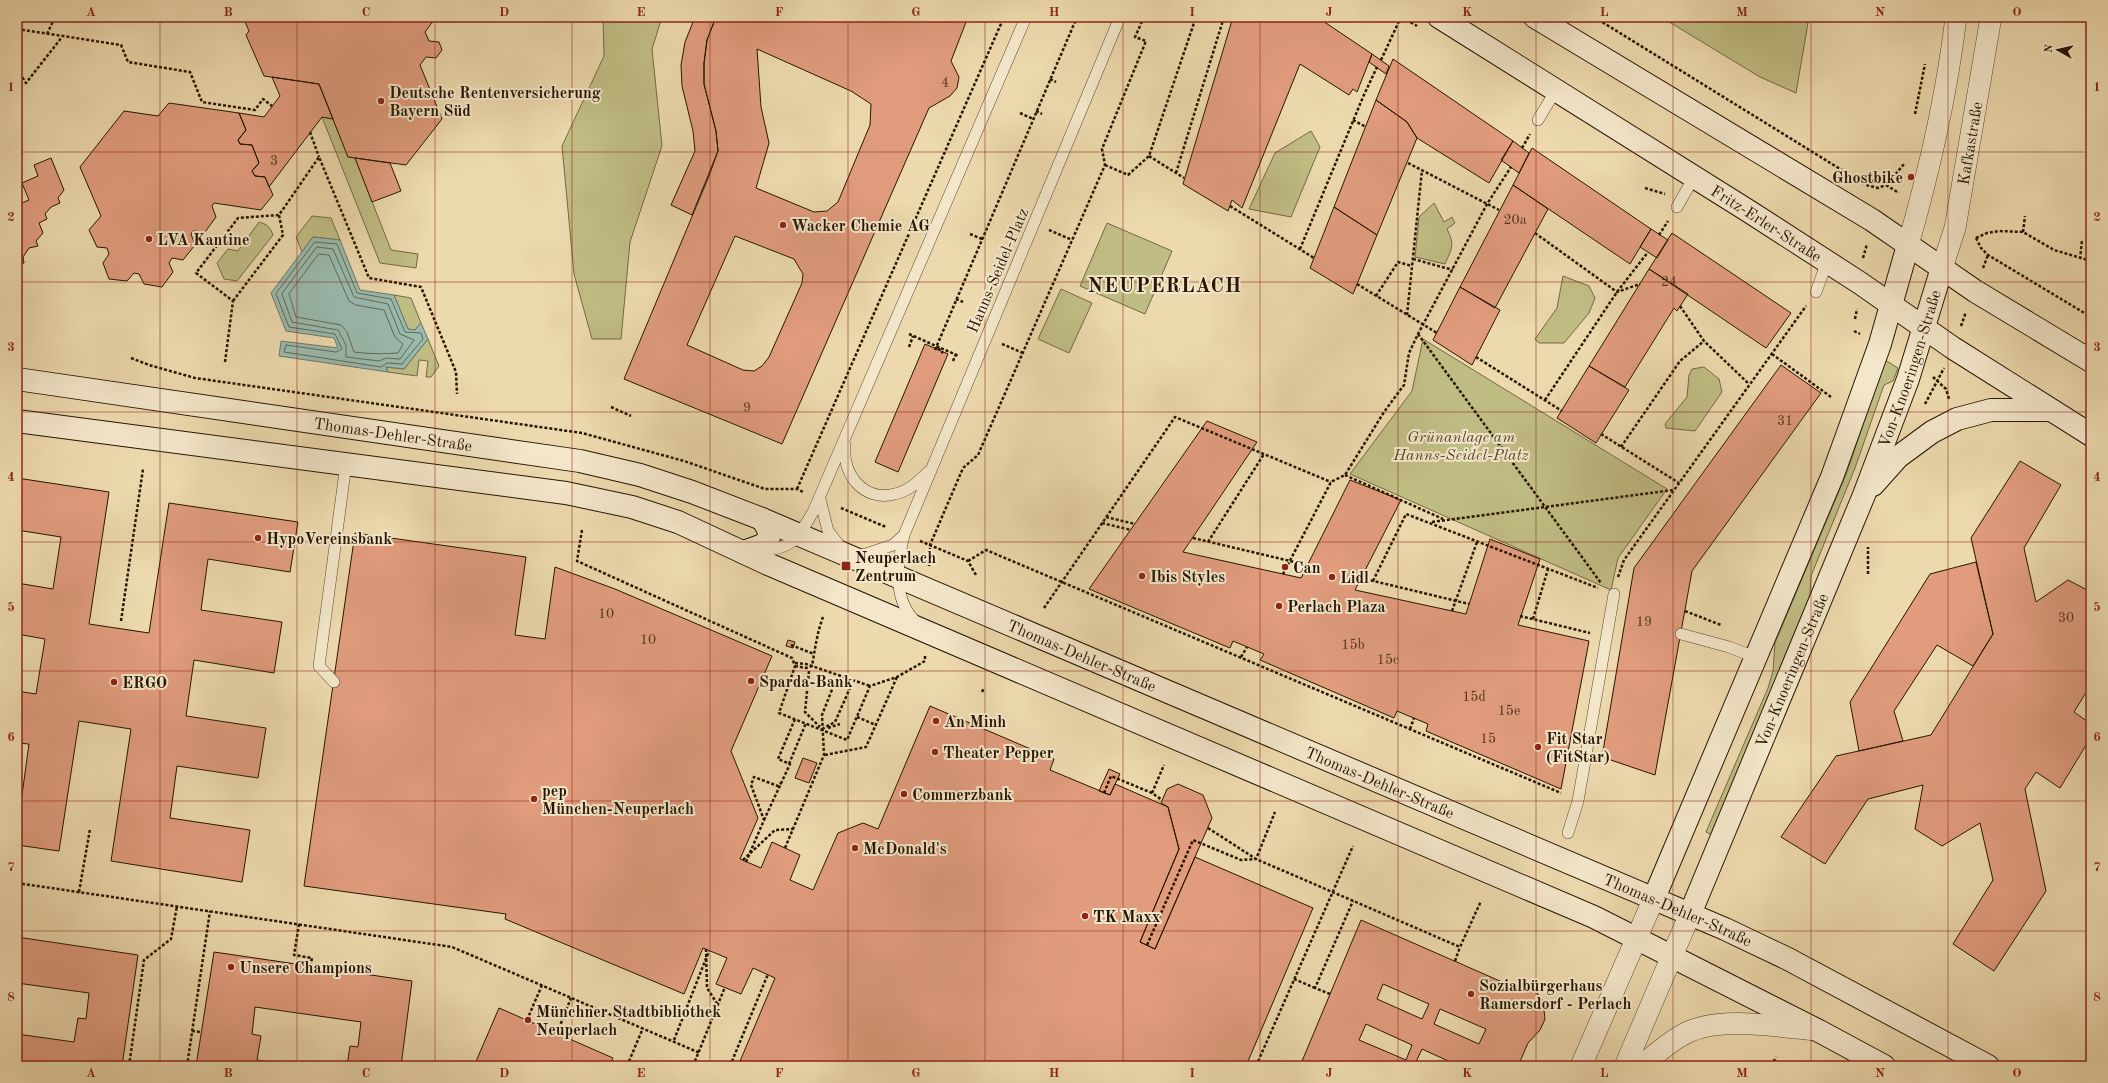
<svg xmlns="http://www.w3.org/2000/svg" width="2108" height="1083" font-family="'Old Standard TT',serif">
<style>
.green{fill:#c0bd84;stroke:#736942}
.water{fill:#99baad;stroke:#6b7868}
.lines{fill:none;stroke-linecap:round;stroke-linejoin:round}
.shore{stroke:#606856;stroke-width:1}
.building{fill:#e09c7d;stroke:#261500;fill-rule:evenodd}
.lane-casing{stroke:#58462b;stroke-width:12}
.street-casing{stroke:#58462b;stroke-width:22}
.secondary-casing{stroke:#261500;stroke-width:24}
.path{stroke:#261500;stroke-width:2.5;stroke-dasharray:3 2;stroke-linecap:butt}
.lane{stroke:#f3e6ca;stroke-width:11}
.street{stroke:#f3e6ca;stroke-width:21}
.secondary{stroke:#f3e6ca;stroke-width:22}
.path-bridge{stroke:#261500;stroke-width:2.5;stroke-dasharray:3 2;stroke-linecap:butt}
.grid{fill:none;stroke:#8f2418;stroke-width:1;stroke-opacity:0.55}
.poi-dot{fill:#8f2418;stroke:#f3e6ca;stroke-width:1.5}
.labels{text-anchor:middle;stroke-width:4;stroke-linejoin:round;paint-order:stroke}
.number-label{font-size:14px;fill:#54371f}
.poi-label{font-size:16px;font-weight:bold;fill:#261500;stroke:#f3e6ca;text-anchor:start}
.street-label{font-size:16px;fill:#261500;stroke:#f3e6ca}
.park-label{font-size:16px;font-style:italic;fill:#544728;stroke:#f3e6ca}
.district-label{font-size:20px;font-weight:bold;letter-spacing:1px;fill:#261500;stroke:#f3e6ca}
.neatline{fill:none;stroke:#8f2418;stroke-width:1.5}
.grid-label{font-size:13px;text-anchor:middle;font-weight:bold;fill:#8f2418}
</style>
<rect width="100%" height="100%" fill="#ecd9ad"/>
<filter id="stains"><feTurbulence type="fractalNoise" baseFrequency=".005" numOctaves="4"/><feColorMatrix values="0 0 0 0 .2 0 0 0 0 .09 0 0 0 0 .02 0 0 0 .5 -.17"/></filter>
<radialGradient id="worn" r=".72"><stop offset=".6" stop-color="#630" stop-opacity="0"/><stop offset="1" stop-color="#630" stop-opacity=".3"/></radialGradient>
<path class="green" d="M603,17h59l-10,32 10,97 -32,96 -9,97h-29l-18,-65 -12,-128 42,-90z
M1661,17h148l-13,76 -36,-16z
M322,117l11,2 15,38 7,1 36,92 27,4 -2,14 -36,-5z
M1311,131l9,16 -29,70 -42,-8 26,-56z
M1434,203l10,19 8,-5 3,6 -8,6c8,16 5,19 -2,35l-30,-7 4,-40z
M312,216l19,2 9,22 -27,-3 -11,15 -6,-15z
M259,222c8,2 11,5 14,13l-36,46 -13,-2 -7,-16 11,-14 10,2z
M1107,223l65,28 -27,63 -65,-28z
M1563,276l26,10 6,12 -6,15 -25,30h-25l-4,-4 22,-31z
M1061,289l31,14 -23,50 -31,-14z
M394,295l17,3 10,25 -6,7 -7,-1z
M428,339l11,27 -8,11h-5l2,-16 -9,-1 -2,16 -29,-4 -2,-5 18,2z
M1423,339l244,150 -49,69 -7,32 -261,-116 62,-83z
M1885,360l13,8 -5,13 -9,4 -29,83 -44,108 -2,34 -97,225 -6,-3 62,-144 5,-17 2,-28 72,-171z
M1704,367l15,12 3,13 -27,39 -29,-3 -1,-4 22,-27 2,-22 3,-6z"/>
<path class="water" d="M313,237l27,3 20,50 34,5 14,34 7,1 6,-7 7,16 -24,30 -18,-2 2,5 -109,-16 2,-15 57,7 -4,-10 -48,-7 -15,-38z"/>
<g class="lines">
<path class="shore" d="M315,242l22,2 20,49 34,6 14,33 16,1 2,6 -21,25 -15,-1 -6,4 -97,-15 2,-7 50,7 6,-3 -7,-15 -46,-7 -13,-33z
M317,247l16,2 21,48 34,7 12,30 14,6 -14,19 -14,-1 -7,3 -33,-4v-12l-8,-15 -46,-8 -10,-28z
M319,254l10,1 20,46 7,4 28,5 11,27 8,7 -5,9c-17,1 -27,1 -44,-1l-7,-20 -6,-7 -45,-8 -7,-23z"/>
</g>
<path class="building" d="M243,17h193l-11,15 4,9 10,1 3,8 -6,8 -10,-1 -6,8 22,54 -36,46 -58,-8 -29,-73 -55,-8 -18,-41 3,-4z
M695,17h21l-9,23 -3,23v21l12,47 2,20 -26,64 -21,-10 24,-54 -2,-20 -11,-45 -1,-21 4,-23z
M716,17h252l-17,44 8,16 -2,11 -7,8 -21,12 -147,336 -158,-65 85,-203 9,-25 -2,-20 -12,-47v-21l3,-23zM757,49l94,42 20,13 -1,21 -32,77 -11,9 -13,1 -58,-24 13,-45 -8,-36zM735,236l59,23 9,15 -1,9 -33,74 -7,9 -8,5 -11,-1 -56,-25z
M1233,17h84l55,37 -15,38 -4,-3 -4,6 -49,-31 -58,144 -10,-8 -4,11 -45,-27z
M1372,54l17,12 -3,8 -17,-12z
M1393,59l120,82 -24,42 -72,-45 -10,-16 -31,-22z
M272,77l47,7 14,35 -11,-2 -53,70 -4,-10 -10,-1 -3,-5 7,-8 -7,-18 -12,-1 -2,-4 8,-10 -7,-17 25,4 16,-21z
M1376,100l31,22 10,16 -40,97 -43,-28z
M169,103l70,10 7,17 -8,10 2,4 12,1 7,18 -7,8 3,5 10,1 8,18 -12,15 -47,-7 -2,3 4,11 -11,15 -12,-1 -2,3 4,11 -12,15 -11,-2 -3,5 4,9 -11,15 -18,-3 -5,-10 -5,-1 -7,8 -18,-2 -6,-16 6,-9 -2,-6 -10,-1 -8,-17 12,-14 -21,-49 44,-56 34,5z
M1513,141l16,12 -10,20 -18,-13z
M1532,148l119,81 -21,35 -117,-79z
M51,158l13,32 -6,8 2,5 -9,4 -6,7 2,5 -8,4 4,10 -7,8 2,5 -9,2 -6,9 1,6 -7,2v-60l12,-5 -7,-17 16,-7 -4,-11z
M355,158l35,5 11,28 -29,11z
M1513,185l35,24 -53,99 -35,-21z
M1334,207l43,28 -24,59 -43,-26z
M1651,229l17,11 -11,18 -17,-11z
M1672,233l119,80 -25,35 -117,-79z
M1649,269l39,25 -11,17 -3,-3 -49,79 -36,-21z
M1460,287l40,23 -28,55 -39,-25z
M925,344l23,10 -50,118 -23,-10z
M1781,365l40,28 -129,178 -37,204 -53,-18 32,-189z
M1589,366l40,24 -33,53 -39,-25z
M1207,421l50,21 -74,110 118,26 49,-98 51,20 -46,90 111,24 24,-75 50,20 -22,66 71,16 -28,148 -135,-58 2,-7 -31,-13 -3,7 -134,-58 4,-6 -31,-13 -3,7 -141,-59z
M2020,461l41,24 -37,63 12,54 32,-22 23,12v100l-6,2 -11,18 17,12v13l-31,51 -24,-16 -11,17 21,102 -52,80 -41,-27 40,-64 -13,-57 -38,23 -27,-17 8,-44 -55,14 -43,65 -44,-27 55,-81 95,-21 62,-101 -22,-96z
M17,478l92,14 -20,132 60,9 20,-130 129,19 -8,50 -82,-13 -7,51 81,12 -8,51 -80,-13 -8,56 80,12 -8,50 -81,-12 -7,52 80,12 -8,52 -131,-21 20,-132 -52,-8 -20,130 -42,-6v-50h5l7,-51 -12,-1v-52l19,3 9,-55 -28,-5v-51l36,6 8,-52 -44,-7z
M355,533l171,24 -11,78 30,4 10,-72 60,22 157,67 -41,95 27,67 -18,41 21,9 11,-26 28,13 -10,25 23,10 25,-57 25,-10 15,6 52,-123 124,53 -4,11 60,25 5,-11 53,23 11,42 -39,93 15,7 40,-92 118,51 -67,158h-508l37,-88 -22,-10 -12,26 -25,-10 11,-26 -24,-10 -19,46 -179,-75 1,-5 -202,-28z
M1976,562l17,72 -20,32 -36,-21 -43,66 9,30 -44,10 -9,-49 80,-128z
M788,640l7,2 -2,6 -7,-2z
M803,758l14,5 -8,20 -14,-5z
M1109,769l11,5 -10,21 -11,-4z
M1178,784l25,11 9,23 -57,131 -15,-7 39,-93 -11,-42 -7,-4 6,-14z
M1361,920l148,65 -4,8 10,-7 10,1 12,6 6,8 2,18 -5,11 -12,13 -10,23h-59l-37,-17 -7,15 4,2h-119zM1383,984l46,20 -7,15 -45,-20zM1440,1009l46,20 -7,15 -45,-20zM1366,1024l46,21 -6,15 -47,-20z
M17,937l121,18 -16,111h-105v-32l57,8 4,-24 8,1 3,-26 -72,-10z
M214,952l198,29 -11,85h-54l3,-20 8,1 3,-25 -106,-15 -3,27 9,2 -4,24 39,6h-100z
M499,1008l114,50 -4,8h-95l-9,-4 -1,4h-30z"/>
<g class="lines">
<g class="lane-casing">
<path id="lane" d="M1538,120l18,-30
M1677,207l17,-30
M1816,292l11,-30
M845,445c-3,29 18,57 50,49 14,-3 24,-13 33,-22
M820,499l8,32 14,18
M760,551c33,-2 37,-12 53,-39l213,-495
M857,557l36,-12 11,-10
M917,623c-25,-23 -20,-59 -13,-88l216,-518
M1681,634l48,13 26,10
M334,682l-15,-16 27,-202
M1568,833l10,-32 36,-207"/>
</g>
<g class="street-casing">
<g id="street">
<path d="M1908,245c21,-73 39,-152 48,-228"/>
<path id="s1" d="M1942,268l13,-40 36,-211"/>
<path d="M1581,1066l73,-168"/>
<path d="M1625,1066l65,-152"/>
<path d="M1641,1066c15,-12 30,-26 47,-34 36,-16 90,-5 128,-2"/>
</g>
</g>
<g class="secondary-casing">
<g id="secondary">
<path id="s2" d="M1439,17l311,195 110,71 93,65 138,87"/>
<path d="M1535,17l337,203 103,71 116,70"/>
<path id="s3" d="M17,379l563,82 60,14 52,17 70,27 963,410 63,30 200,107"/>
<path d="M17,421l549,72 66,14 46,15 90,42 826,353 225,114 65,35"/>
<path d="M1873,485l25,-28 34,-25 25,-13 34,-9h58"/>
<path d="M743,552c22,-7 35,-10 19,-33"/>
<path d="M1654,898l178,-421 48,-133 28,-99"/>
<path id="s4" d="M1690,914l174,-419 44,-116 34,-111"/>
</g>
</g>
<path class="path" d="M1402,17l15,9
M1594,17l272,168 12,3 8,-3 19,-22
M17,29l104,16 7,17 62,10 12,30 53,8 8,-11 9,7
M47,34l8,-17
M1381,60l20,-43
M17,69l9,14 36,-46
M1050,79l6,3
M1036,111l6,3
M1020,113l13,6
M1915,114l10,-50
M1353,120l13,7
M310,132l9,25
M1522,148l8,-14
M1149,156l35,22
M1408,163l91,47
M1105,165l23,10 21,-19 47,-139
M1176,173l48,-156
M1886,185l13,8
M1645,188l20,6
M1230,206l84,52
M1049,230l23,10
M2023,232l2,-16
M1535,233l82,59 23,-8
M970,234l12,5
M1659,235l9,-14
M1976,238l5,10 7,7 103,62
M1976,238l11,-5 12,-2 24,1 31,18 37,11
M1300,249l63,-152 14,-30
M1863,258l4,-14
M1413,259l40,11
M2080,259l2,-19
M1983,268l5,-13
M1357,284l80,49
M1376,296l22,-34 14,4
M956,299l7,3
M233,301l50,-66 -4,-20
M1680,306l24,35 45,43
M1407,315l15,-145
M1855,319l2,-10
M1961,326l5,-14
M1854,331l6,3
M909,334l50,22
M1418,334l183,249
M1002,344l21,9
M909,347l4,-11
M938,348l5,5
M935,350l142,-333
M1772,354l59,43
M1476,357l86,54
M131,358l18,7 46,13 387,55 102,28 81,28h32l6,3
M953,361l3,-7
M225,362l8,-61 -37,-28 42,-55 41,-3 40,-58 50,121 52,9 35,85 1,22
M1933,377l13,12 3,10
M1545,400l72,-108 31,-40
M1925,404l19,-36
M611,407l20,9
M1601,434l78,49
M1621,447l59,-86 24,-20
M1345,475l98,44
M797,489l207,-472
M841,508l45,19
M1106,517l29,7
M1432,522l241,-32
M1102,523l29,7
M582,530l-5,31 215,97 3,8 -16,47 68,27 23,-54 27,-9 28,-16v-6
M1193,538l114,27
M920,541l48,20 8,14
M1208,542l56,-88
M968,561l18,-11 575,243
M929,566l1,-21 33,-77 15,-13 127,-290 -3,-16 44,-108 -11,-4 9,-20
M1283,574l48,-92 14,-7 39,-63 20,-27 5,-32 9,-19 69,-130 24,-37
M1868,574v-27
M1618,577l6,-17 182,-254
M1361,578l108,26
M1373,581l33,-67 192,74
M1044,608l131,-191 156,65
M1452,611l25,-69
M1685,611l36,14
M1520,616l70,17
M1533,619l15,-50
M121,621l22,-152
M791,645l23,9
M1241,657l6,-10
M795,663l11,1 64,22
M795,666l11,2 6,-2c3,-17 5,-33 11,-49
M809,671l-4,41 15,15
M841,681l2,-5
M982,692l2,-4
M857,717l19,8
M828,728l12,-4
M822,729l13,-7 15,-34
M1410,729l4,-11
M825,755l41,-8 31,-70
M789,764l17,-41
M1104,793l7,-17 41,17 10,7
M1152,793l12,-28
M764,820l26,-56 -12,-5 17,-40
M1208,828l48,31 204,88 21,-46
M785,848l39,-93 -2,-40 13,-33
M743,860l32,-30 18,-1
M17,883l435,64 248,106
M79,892l11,-63
M299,924l-5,31 18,3 -2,10
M1147,945l46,-105 48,20 15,-1 19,-47
M706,949l1,39 11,17
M1455,961l5,-14
M1294,979l21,9
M1330,994l-15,-6 38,-87
M527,1020l15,-35
M192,1031l9,1
M557,1033l14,-35
M674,1040l22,-56
M129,1066l15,-106 27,-21 6,-33
M187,1066l23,-155
M627,1066l16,-38
M682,1066h1
M693,1066l32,-79
M730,1066l38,-92
M1256,1066l97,-220
M1771,1066l5,-9"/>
<use href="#lane" class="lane"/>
<use href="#street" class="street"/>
<use href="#secondary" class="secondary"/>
<path class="path-bridge" d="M746,862l18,-42 -13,-35 3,-8 24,9 3,-3
M696,984l13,-33"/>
</g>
<path class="grid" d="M160,17v1049M297,17v1049M435,17v1049M572,17v1049M710,17v1049M848,17v1049M985,17v1049M1123,17v1049M1260,17v1049M1398,17v1049M1536,17v1049M1673,17v1049M1811,17v1049M1948,17v1049M17,152h2074M17,282h2074M17,412h2074M17,542h2074M17,671h2074M17,801h2074M17,931h2074"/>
<g class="poi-dot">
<circle cx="381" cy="101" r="4"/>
<circle cx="1911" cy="177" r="4"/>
<circle cx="783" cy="225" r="4"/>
<circle cx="149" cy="239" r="4"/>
<circle cx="258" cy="538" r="4"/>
<rect x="841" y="561" width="10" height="10" rx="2"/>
<circle cx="1285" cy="567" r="4"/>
<circle cx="1142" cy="576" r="4"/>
<circle cx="1332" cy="577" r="4"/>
<circle cx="1279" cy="606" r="4"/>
<circle cx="751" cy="681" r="4"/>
<circle cx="114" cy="682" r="4"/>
<circle cx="936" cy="721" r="4"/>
<circle cx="1538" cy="747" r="4"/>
<circle cx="935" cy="752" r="4"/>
<circle cx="904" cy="794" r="4"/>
<circle cx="534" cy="799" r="4"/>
<circle cx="855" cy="848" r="4"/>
<circle cx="1085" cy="916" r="4"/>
<circle cx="231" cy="967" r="4"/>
<circle cx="1471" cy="994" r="4"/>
<circle cx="528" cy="1020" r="4"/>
</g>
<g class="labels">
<g class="number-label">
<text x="945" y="87">4</text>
<text x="274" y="165">3</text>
<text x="1515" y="224">20a</text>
<text x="1669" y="286">24</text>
<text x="747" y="412">9</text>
<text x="1785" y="425">31</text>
<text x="606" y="618">10</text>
<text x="2066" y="622">30</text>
<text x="1644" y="626">19</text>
<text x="648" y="644">10</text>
<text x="1353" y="649">15b</text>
<text x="1388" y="664">15c</text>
<text x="1474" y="701">15d</text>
<text x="1509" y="715">15e</text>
<text x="1488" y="743">15</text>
</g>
<g class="poi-label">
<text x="389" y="98">Deutsche Rentenversicherung<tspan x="389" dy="18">Bayern Süd</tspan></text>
<text x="1903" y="183" text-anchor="end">Ghostbike</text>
<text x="791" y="231">Wacker Chemie AG</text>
<text x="157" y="245">LVA Kantine</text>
<text x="266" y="544">HypoVereinsbank</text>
<text x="855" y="563">Neuperlach<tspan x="855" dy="18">Zentrum</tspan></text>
<text x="1293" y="573">Can</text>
<text x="1150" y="582">Ibis Styles</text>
<text x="1340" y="583">Lidl</text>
<text x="1287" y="612">Perlach Plaza</text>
<text x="759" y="687">Sparda-Bank</text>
<text x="122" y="688">ERGO</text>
<text x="944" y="727">An Minh</text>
<text x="1546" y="744">Fit Star<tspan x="1546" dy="18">(FitStar)</tspan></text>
<text x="943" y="758">Theater Pepper</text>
<text x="542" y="796">pep<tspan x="542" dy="18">München-Neuperlach</tspan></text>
<text x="912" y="800">Commerzbank</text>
<text x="863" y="854">McDonald's</text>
<text x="1093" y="922">TK Maxx</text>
<text x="239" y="973">Unsere Champions</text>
<text x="1479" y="991">Sozialbürgerhaus<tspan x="1479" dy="18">Ramersdorf - Perlach</tspan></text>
<text x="536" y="1017">Münchner Stadtbibliothek<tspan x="536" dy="18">Neuperlach</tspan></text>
</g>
<g class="street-label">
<text dy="6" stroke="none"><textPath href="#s1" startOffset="128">Kafkastraße</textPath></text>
<text dy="6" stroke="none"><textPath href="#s2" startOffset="387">Fritz-Erler-Straße</textPath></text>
<text transform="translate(997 270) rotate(-67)" y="6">Hanns-Seidel-Platz</text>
<text dy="6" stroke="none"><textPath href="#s4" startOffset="588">Von-Knoeringen-Straße</textPath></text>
<text dy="6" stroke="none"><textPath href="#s3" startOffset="380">Thomas-Dehler-Straße</textPath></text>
<text dy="6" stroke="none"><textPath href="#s3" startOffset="1108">Thomas-Dehler-Straße</textPath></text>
<text dy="6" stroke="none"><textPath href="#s4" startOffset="264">Von-Knoeringen-Straße</textPath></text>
<text dy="6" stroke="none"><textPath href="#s3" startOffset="1432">Thomas-Dehler-Straße</textPath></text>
<text dy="6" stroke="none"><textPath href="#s3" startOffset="1756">Thomas-Dehler-Straße</textPath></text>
</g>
<g class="park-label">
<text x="1461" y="442">Grünanlage am<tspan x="1461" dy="18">Hanns-Seidel-Platz</tspan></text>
</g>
<g class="district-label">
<text x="1165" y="292">NEUPERLACH</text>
</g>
</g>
<rect width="2108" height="1083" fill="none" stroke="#ecd9ad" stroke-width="44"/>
<g transform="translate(2058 50) rotate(278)" stroke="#f3e6ca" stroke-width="3" paint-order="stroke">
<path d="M0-3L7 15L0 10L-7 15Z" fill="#261500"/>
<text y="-6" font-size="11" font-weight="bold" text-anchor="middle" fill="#261500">N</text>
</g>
<rect x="22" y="22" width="2064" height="1039" class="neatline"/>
<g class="grid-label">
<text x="91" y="16">A</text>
<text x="228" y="16">B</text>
<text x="366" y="16">C</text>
<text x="504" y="16">D</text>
<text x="641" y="16">E</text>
<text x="779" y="16">F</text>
<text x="916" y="16">G</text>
<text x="1054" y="16">H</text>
<text x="1192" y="16">I</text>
<text x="1329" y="16">J</text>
<text x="1467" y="16">K</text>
<text x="1604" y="16">L</text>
<text x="1742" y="16">M</text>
<text x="1880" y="16">N</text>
<text x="2017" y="16">O</text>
<text x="11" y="91">1</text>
<text x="2097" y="91">1</text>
<text x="11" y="221">2</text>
<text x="2097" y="221">2</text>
<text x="11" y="351">3</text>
<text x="2097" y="351">3</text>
<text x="11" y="481">4</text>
<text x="2097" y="481">4</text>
<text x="11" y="611">5</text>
<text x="2097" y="611">5</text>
<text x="11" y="741">6</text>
<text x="2097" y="741">6</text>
<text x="11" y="871">7</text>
<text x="2097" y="871">7</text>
<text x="11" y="1001">8</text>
<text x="2097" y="1001">8</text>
<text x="91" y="1077">A</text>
<text x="228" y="1077">B</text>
<text x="366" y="1077">C</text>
<text x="504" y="1077">D</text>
<text x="641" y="1077">E</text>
<text x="779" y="1077">F</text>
<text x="916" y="1077">G</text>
<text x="1054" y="1077">H</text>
<text x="1192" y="1077">I</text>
<text x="1329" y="1077">J</text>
<text x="1467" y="1077">K</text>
<text x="1604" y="1077">L</text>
<text x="1742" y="1077">M</text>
<text x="1880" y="1077">N</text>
<text x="2017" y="1077">O</text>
</g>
<rect width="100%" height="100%" filter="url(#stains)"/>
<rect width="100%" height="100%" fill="url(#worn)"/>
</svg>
